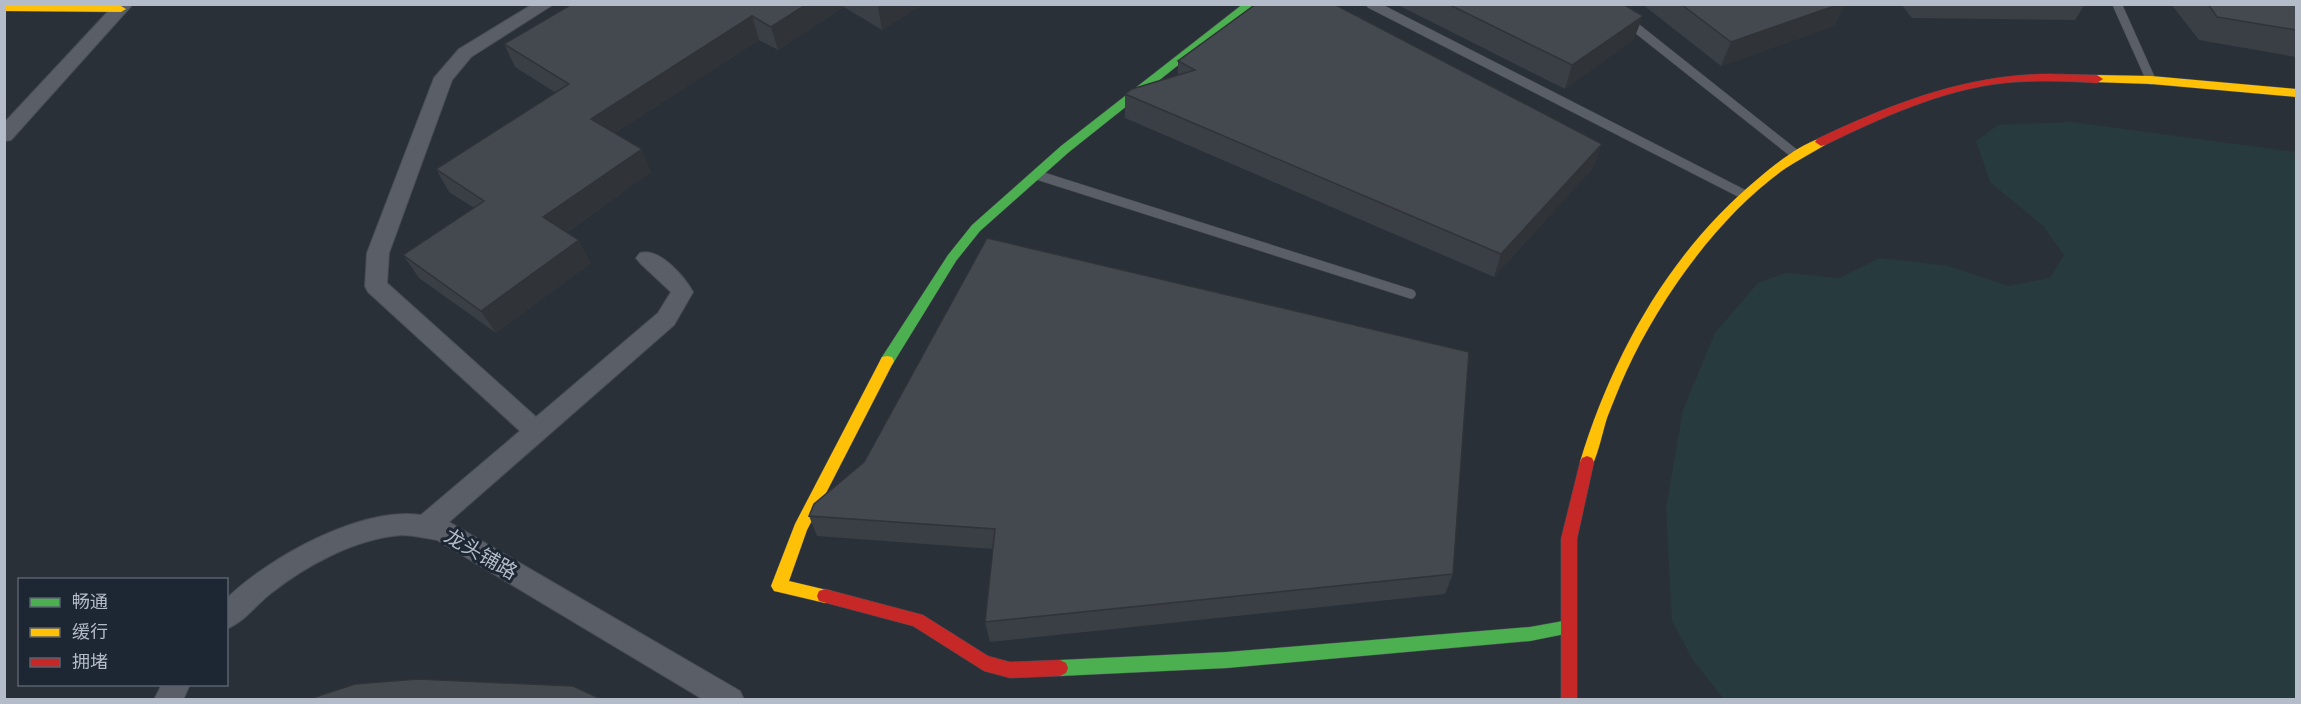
<svg xmlns="http://www.w3.org/2000/svg" width="2301" height="704" font-family="'Space Grotesk','Noto Sans SC',sans-serif">
<style>
.green{fill:#273a3e}
.lines{fill:none;stroke-linecap:round;stroke-linejoin:round}
.lane-casing{stroke:#484c53;stroke-width:10}
.street-casing{stroke:#484c53;stroke-width:2}
.fast-casing{stroke:#484c53;stroke-width:1}
.slow-casing{stroke:#484c53;stroke-width:1}
.jam-casing{stroke:#484c53;stroke-width:1}
.lane{stroke:#5a5e66;stroke-width:9}
.street{fill:#5a5e66;fill-rule:evenodd}
.fast{fill:#4caf50;fill-rule:evenodd}
.slow{fill:#ffc107;fill-rule:evenodd}
.jam{fill:#c62828;fill-rule:evenodd}
.wall{fill:#3a3f45}
.shaded-wall{fill:#303338}
.building{fill:#444950;stroke:#303338;stroke-width:1.5}
.labels{text-anchor:middle;stroke-width:6;stroke-linejoin:round;paint-order:stroke}
.street-label{font-size:20px;fill:#b4bcc9;stroke:#1d2633}
</style>
<rect width="100%" height="100%" fill="#2a3038"/>
<path class="green" d="M2072,122l224,30v547h-572l-31,-39 -21,-39 -6,-113 17,-98 32,-77 43,-50 28,-10 53,5 41,-20 68,8 60,20 42,-8 14,-23 -21,-29 -53,-44 -14,-41 22,-16z"/>
<g class="lines">
<g class="lane-casing">
<path id="lane" d="M1371,4l374,191
M1606,4l189,150
M2117,4l34,76
M1037,175l374,119"/>
</g>
<g class="street-casing">
<path id="street" d="M115,4h18l-122,136 -7,1v-18z
M533,4h21l-83,53 -19,23 -63,173 -2,30 149,134 122,-104 13,-21 -31,-29 -4,-5 4,-5c19,-6 44,23 53,39l-19,33 -225,197 291,169 4,9h-40l-267,-160c-12,-2 -24,-5 -36,-5 -47,4 -96,31 -131,59 -14,11 -27,29 -44,35v-30c42,-41 135,-93 195,-84l99,-84 -152,-139 -3,-6 2,-33 67,-175 25,-29z
M162,684h28l-7,16h-29z"/>
</g>
<g class="fast-casing">
<path id="fast" d="M1243,4h12l-186,148 -89,79 -24,30 -64,104h-10l-2,-4 2,-4 66,-102 24,-30 89,-79z
M1569,620l6,2 2,5 -2,5 -45,9 -303,27 -167,8 -6,-3 -2,-5 2,-5 6,-3 167,-8 303,-25z"/>
</g>
<g class="slow-casing">
<path id="slow" d="M4,5l117,1 5,3 -5,3 -117,-1z
M2097,75l54,1 145,13v8l-145,-13 -58,-2v-6z
M1821,138l6,4 -2,3c-13,8 -27,15 -39,23 -67,47 -126,130 -160,204 -7,15 -13,31 -19,46 -5,16 -8,33 -15,48l-5,2 -5,-2 -2,-4c33,-109 91,-212 180,-285 17,-14 39,-32 61,-39z
M887,356l5,1 2,4 -87,169 -18,51 42,10 2,5 -2,5 -6,2 -51,-12 -3,-5 24,-62 87,-167z"/>
</g>
<g class="jam-casing">
<path id="jam" d="M2050,74l47,1 6,4 -6,4c-31,-2 -62,-3 -93,0 -63,7 -123,35 -179,62l-4,1 -6,-4 2,-3c74,-35 150,-65 233,-65z
M1587,456l5,2 2,4 -17,77v161h-16v-161l19,-77 2,-4z
M825,589l98,26 65,41 22,6 50,-2 6,3 2,5 -2,5 -6,3 -50,2 -26,-7 -71,-45 -94,-25 -2,-5 2,-5z"/>
</g>
<use href="#lane" class="lane"/>
<use href="#street" class="street"/>
<use href="#fast" class="fast"/>
<use href="#slow" class="slow"/>
<use href="#jam" class="jam"/>
</g>
<path class="wall" d="M572,4h351l-41,26 -38,-23 -66,43 -19,-10 -144,93 36,39 -84,60 24,31 -95,70 -77,-55 -16,-23 71,-47 -25,-16 -13,-23 120,-76 -41,-26 -11,-23z
M1396,4h227l11,35 -69,50z
M1642,4h203l-11,22 -113,40z
M1901,4h184l-10,16 -163,-2z
M2171,4h125v53l-97,-17z
M1178,61l415,107 -99,109 -369,-159v-24l53,-19z
M814,504l639,70 -8,20 -455,48 -5,-20 8,-73 -176,-13 -8,-20z"/>
<path class="shaded-wall" d="M807,4h36l1,3 -66,43 -7,-23z
M882,4h41l-41,26 -4,-23z
M1840,4h5l-11,22 -113,40 10,-24z
M752,16l7,24 -158,102 -10,-23z
M1643,16l-9,23 -69,50 7,-24z
M1602,144l-9,24 -99,109 7,-23z
M642,149l9,23 -96,68 -12,-23z
M579,240l12,23 -95,70 -15,-22z"/>
<path class="building" d="M572,4h235l-36,23 -19,-11 -161,103 51,30 -99,68 36,23 -98,71 -78,-56 81,-54 -48,-32 133,-85 -65,-40z
M1256,4h78l268,140 -101,110 -376,-160 7,-5 63,-19 -17,-9z
M1448,4h175l20,12 -71,49z
M1681,4h159l-109,38z
M2208,4h88v26l-79,-13z
M987,238l482,114 -16,222 -468,48 10,-93 -186,-13 5,-12 50,-42z
M418,679l155,7 28,13h-292l46,-15z"/>
<g class="labels">
<g class="street-label">
<text transform="translate(481 554) rotate(30)" y="7">龙头铺路</text>
</g>
</g>
<rect width="2301" height="704" fill="none" stroke="#b4bcc9" stroke-width="12"/>
<rect x="18" y="578" width="210" height="108" fill="#1d2633" stroke="#59626f" stroke-width="1.5"/>
<rect x="30" y="598" width="30" height="9" fill="#4caf50" stroke="#59626f" stroke-width="1.5"/>
<text x="72" y="608" font-size="18" fill="#b4bcc9">畅通</text>
<rect x="30" y="628" width="30" height="9" fill="#ffc107" stroke="#59626f" stroke-width="1.5"/>
<text x="72" y="638" font-size="18" fill="#b4bcc9">缓行</text>
<rect x="30" y="658" width="30" height="9" fill="#c62828" stroke="#59626f" stroke-width="1.5"/>
<text x="72" y="668" font-size="18" fill="#b4bcc9">拥堵</text>
</svg>
